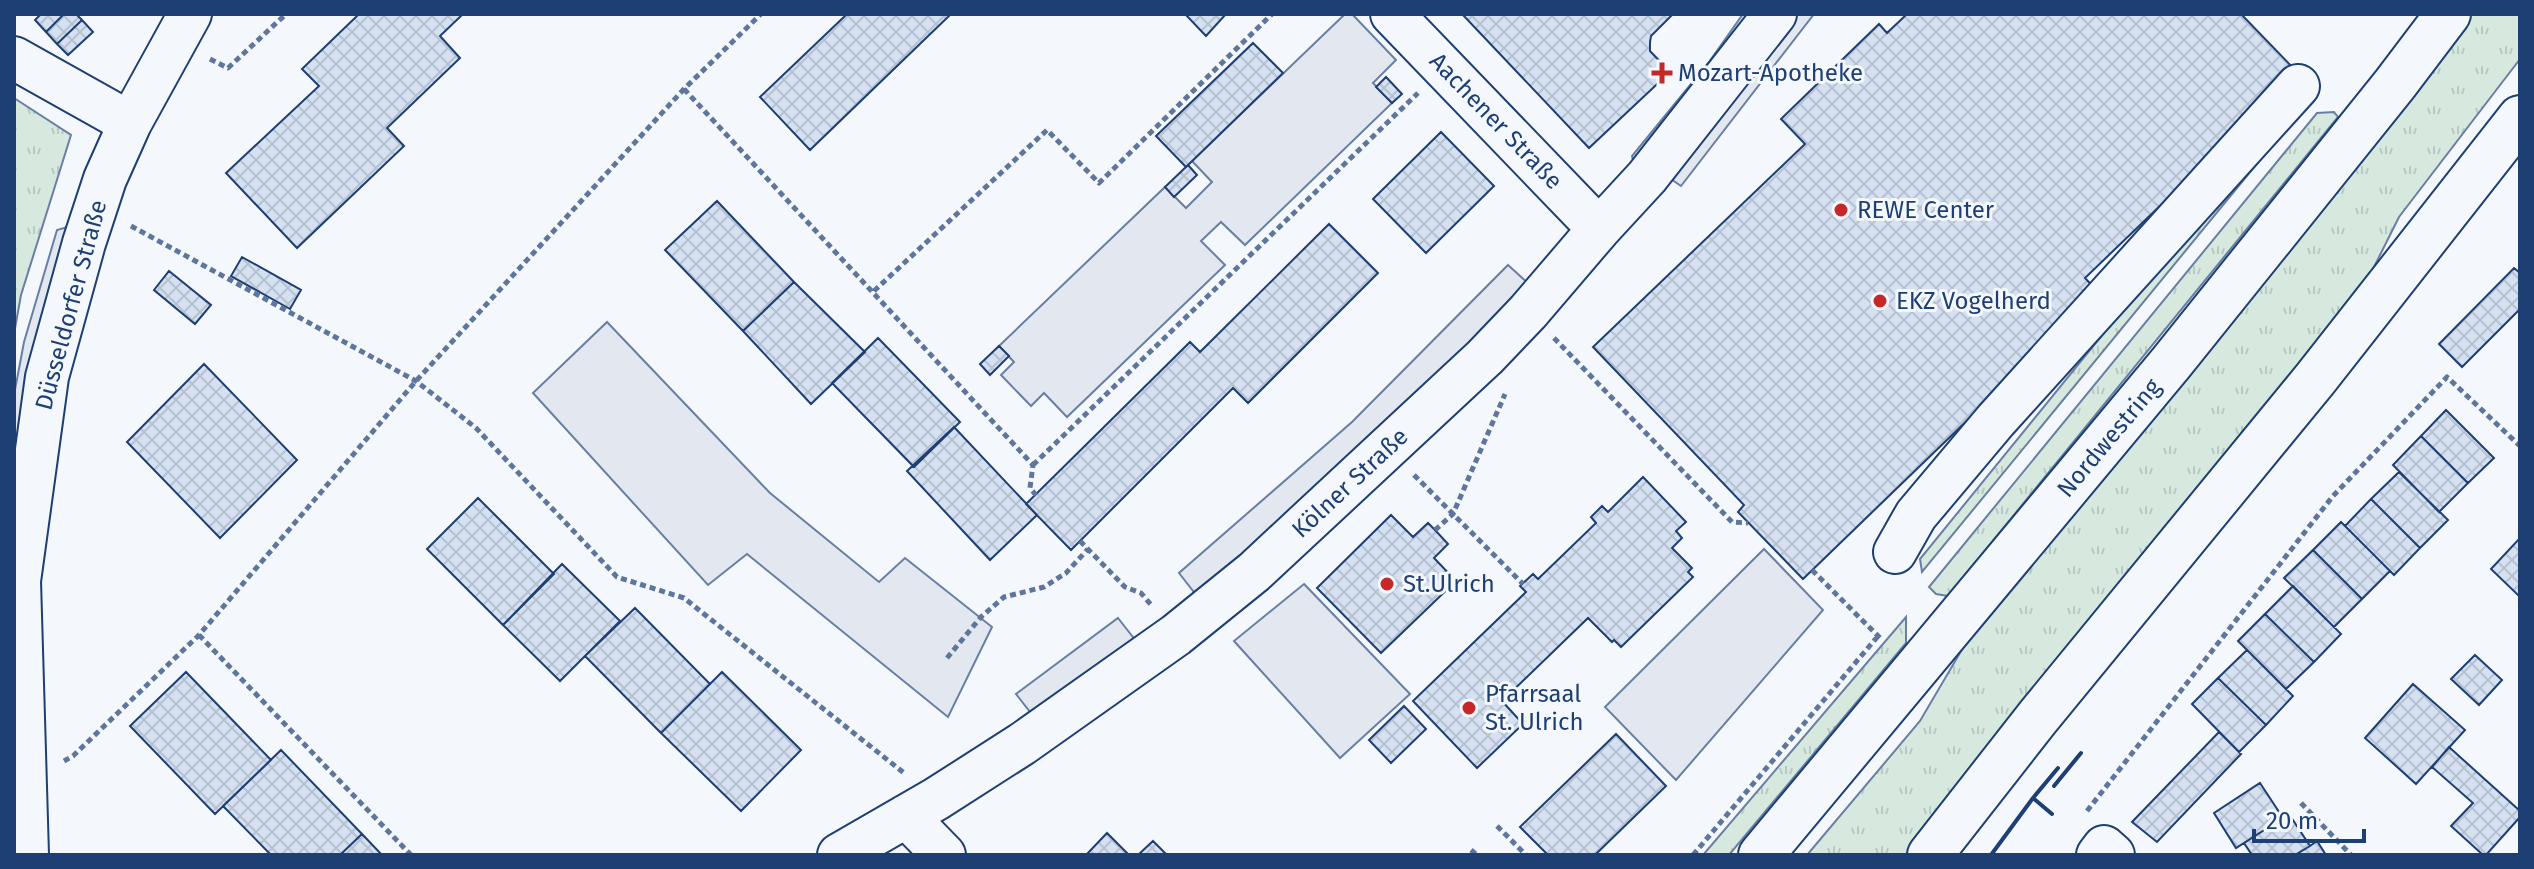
<svg xmlns="http://www.w3.org/2000/svg" width="2534" height="869" font-family="'Fira Sans',sans-serif">
<style>
.grass{fill:url(#grass-tufts);stroke:#687fa3;stroke-width:2}
.parking{fill:#e3e8f0;stroke:#687fa3;stroke-width:2}
.building{fill:url(#building-cross-hatch);stroke:#1d3f73;stroke-width:2}
.lines{fill:none;stroke-linecap:round;stroke-linejoin:round}
.minor-casing{stroke:#1d3f73;stroke-width:46}
.major-casing{stroke:#1d3f73;stroke-width:48}
.path{stroke:#5e769c;stroke-width:5;stroke-dasharray:6 4;stroke-linecap:butt}
.minor{stroke:#f4f7fb;stroke-width:42}
.major{stroke:#f4f7fb;stroke-width:44}
.wall{stroke:#1d3f73;stroke-width:4}
.poi-dot{fill:#c62828;stroke:#f4f7fb;stroke-width:3}
.labels{text-anchor:middle;stroke-width:6;stroke-linejoin:round;paint-order:stroke}
.poi-label{font-size:24px;fill:#1d3f73;stroke:#f4f7fb;text-anchor:start}
.street-label{font-size:24px;fill:#1d3f73;stroke:#f4f7fb}
</style>
<defs>
<pattern id="grass-tufts" width="24" height="20" patternUnits="userSpaceOnUse" patternTransform="scale(2)"><rect width="24" height="20" fill="#d7e8df"/><path d="M3 7l-1-3M5 7V3M7 7l1-3M15 17l-1-3M17 17v-4M19 17l1-3" fill="none" stroke="#b8c8c3"/></pattern>
<pattern id="building-cross-hatch" width="8" height="8" patternUnits="userSpaceOnUse" patternTransform="scale(2)"><rect width="8" height="8" fill="#d5e0f0"/><path d="M0 0l8 8M0 8l8-8" fill="none" stroke="#b6c1d1"/></pattern>
</defs>
<rect width="100%" height="100%" fill="#f4f7fb"/>
<path class="grass" d="M2468,14h52v45l-121,158 -37,74 -453,564h-102l113,-134 54,-92z
M14,98l57,37 -50,160 -7,39z
M2301,110l-379,462 -2,-13 358,-440z
M2334,112l4,5 -390,479 -12,-2 -7,-7 388,-474z
M1906,617v26l-177,212h-26z"/>
<path class="parking" d="M1345,14h7l44,46 -23,23 19,20 -147,142 -24,-23 -20,19 24,24 -158,152 -23,-24 -13,13 -30,-31 13,-13 -15,-16 166,-159 21,21 26,-26 -20,-21z
M1743,14h13l-121,156 -3,-14 77,-94z
M1790,14h24l-133,172 -16,-11z
M71,226l-35,117 -22,115v-63l10,-53 33,-112z
M1508,265l23,21 -158,158 -176,152 -18,-23 173,-151z
M607,322l163,171 109,89 26,-24 87,69 -44,90 -201,-163 -39,31 -175,-192z
M1764,549l59,61 -147,170 -71,-73z
M1304,584l106,110 -70,64 -106,-117z
M1118,618l18,23 -102,76 -18,-23z"/>
<path class="building" d="M41,14h23l-18,18 -11,-12z
M64,14h12l6,6 -25,24 -11,-12z
M359,14h104l-23,22 20,22 -73,70 17,18 -107,102 -71,-75 93,-87 -17,-17z
M847,14h104l-141,136 -50,-53z
M1185,14h41l-20,22z
M1462,14h211l-22,22 -1,6v9l20,21 -81,76z
M1907,14h334l57,59 -213,205 14,15 -296,286 -65,-67 6,-7 -151,-158 212,-203 -24,-25 98,-95 8,9z
M82,20l11,12 -25,23 -11,-11z
M1253,43l30,30 -97,94 -30,-31z
M1386,77l16,17 -10,9 -16,-16z
M1441,132l53,54 -68,67 -53,-54z
M1188,165l9,10 -23,22 -9,-10z
M717,201l77,81 -51,49 -78,-81z
M1329,224l49,49 -130,130 -15,-15 -162,162 -45,-46 164,-162 10,10z
M242,257l59,33 -11,19 -59,-33z
M2514,268l6,5v36l-58,58 -23,-23z
M169,271l42,34 -16,19 -41,-34z
M794,282l71,70 -54,52 -68,-73z
M878,338l82,84 -46,45 -82,-84z
M999,346l10,10 -19,19 -10,-11z
M204,364l93,96 -77,78 -93,-96z
M2446,410l48,48 -26,25 -47,-47z
M954,427l83,88 -47,45 -83,-89z
M2421,436l47,47 -29,29 -46,-47z
M2399,472l49,48 -28,28 -49,-49z
M1643,477l43,45 -10,9 6,7 -10,10 20,20 -4,4 5,5 -72,70 -7,-7 -2,2 -24,-24 -86,83 21,23 -46,44 -64,-67 113,-109 -6,-6 13,-12 5,5 58,-56 -5,-6 11,-11 6,6z
M478,498l76,76 -51,51 -76,-76z
M2371,499l49,49 -26,27 -49,-49z
M1391,515l22,22 15,-14 7,7 13,14 -14,14 22,23 -75,72 -64,-65z
M2341,522l49,49 -28,28 -49,-49z
M2520,538v59l-29,-28z
M2313,550l49,49 -28,28 -50,-49z
M562,564l58,57 -60,60 -57,-56z
M2293,586l48,48 -27,28 -49,-48z
M635,608l75,76 -49,49 -76,-77z
M2265,614l49,48 -28,27 -48,-48z
M2247,650l46,46 -27,29 -48,-47z
M2475,655l27,25 -23,25 -28,-26z
M186,672l85,88 -56,54 -85,-88z
M722,672l79,78 -60,61 -80,-78z
M2218,678l48,47 -27,27 -47,-48z
M2413,684l52,46 -49,54 -51,-46z
M1404,706l22,23 -35,34 -22,-23z
M2219,732l22,22 -84,88 -25,-20z
M1616,734l50,52 -71,69h-47l-28,-28z
M2449,747l71,64v6l-34,38h-3l-32,-29 22,-23 -41,-36z
M281,750l81,84 -22,21h-69l-48,-49z
M2260,783l23,35 -47,30 -22,-35z
M2289,814l21,32 -15,9h-43l-8,-12z
M1107,833l22,22h-43z
M362,834l20,21h-42z
M1153,841l14,14h-29z
M2317,841l9,14h-31l15,-9z"/>
<g class="lines">
<g class="minor-casing">
<path id="minor" d="M1392,14l207,215
M14,58l116,65
M1895,552l21,-37 80,-95 302,-334
M906,816l38,39
M27,855l-8,-274 28,-204 37,-134 21,-64 25,-56 60,-109
M839,855l97,-56 86,-55 154,-109 78,-63 231,-215 43,-45 71,-83 48,-52 128,-163
M2098,855l6,-8 9,8"/>
</g>
<g class="major-casing">
<path id="major" d="M1761,855l410,-492 224,-279 53,-70
M1930,855l108,-138 278,-339 204,-260"/>
</g>
<path class="path" d="M210,59l18,9 58,-54
M684,89l349,376 -3,23 6,7
M131,226l285,155 60,47 141,149 67,21 220,175
M874,291l173,-161 52,53 173,-169
M1554,338l178,184 16,1
M1033,465l385,-372
M1414,475l109,109
M1435,530l18,-16 52,-120
M1080,541l45,46 16,6 11,13
M1812,570l68,68
M199,635l212,220
M947,658l34,-41 23,-20 40,-10 22,-14 22,-24
M64,761l9,-5 126,-121 217,-254 268,-292 77,-75
M2301,803l50,52
M2087,811l246,-315 114,-119 73,69
M1497,826l29,29
M1471,850l6,5
M1693,855l185,-219"/>
<use href="#minor" class="minor"/>
<use href="#major" class="major"/>
<path class="wall" d="M2054,786l27,-33
M2052,814l-19,-16 25,-30
M1991,855l42,-57"/>
</g>
<g class="poi-dot">
<path d="M1658 61h8v8h8v8h-8v8h-8v-8h-8v-8h8z"/>
<circle cx="1841" cy="210" r="8"/>
<circle cx="1880" cy="301" r="8"/>
<circle cx="1387" cy="584" r="8"/>
<circle cx="1469" cy="708" r="8"/>
</g>
<g class="labels">
<g class="poi-label">
<text x="1678" y="81">Mozart-Apotheke</text>
<text x="1857" y="218">REWE Center</text>
<text x="1896" y="309">EKZ Vogelherd</text>
<text x="1403" y="592">St.Ulrich</text>
<text x="1485" y="702">Pfarrsaal<tspan x="1485" dy="28">St. Ulrich</tspan></text>
</g>
<g class="street-label">
<text transform="translate(1496 121) rotate(46)" y="8">Aachener Straße</text>
<text transform="translate(71 305) rotate(-75)" y="8">Düsseldorfer Straße</text>
<text transform="translate(2109 438) rotate(-50)" y="8">Nordwestring</text>
<text transform="translate(1350 483) rotate(-43)" y="8">Kölner Straße</text>
</g>
</g>
<rect width="2534" height="869" fill="none" stroke="#1d3f73" stroke-width="32"/>
<path d="M2254 829v12h110v-12" fill="none" stroke="#1d3f73" stroke-width="4"/>
<text x="2266" y="829" font-size="24" fill="#1d3f73" stroke="#f4f7fb" stroke-width="6" paint-order="stroke">20 m</text>
</svg>
